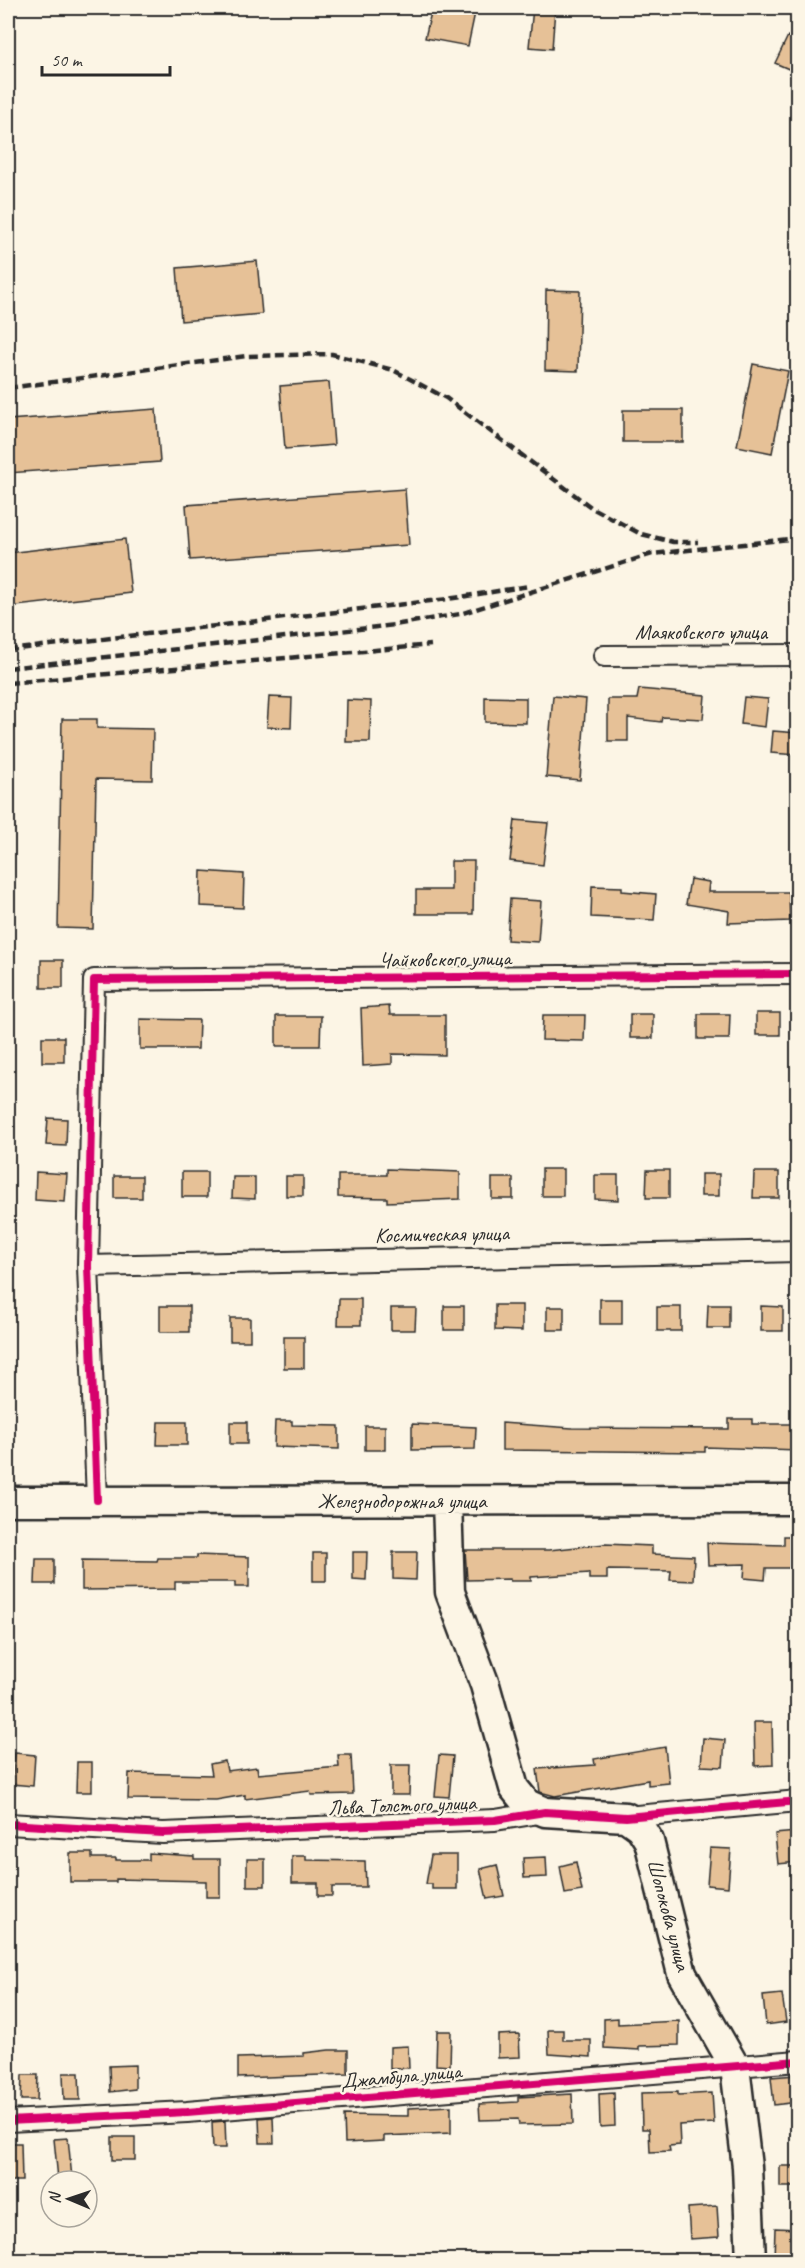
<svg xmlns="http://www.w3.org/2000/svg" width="805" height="2268" font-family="Caveat,sans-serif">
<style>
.building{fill:#e6c197;stroke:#2b2b2b;stroke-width:1.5}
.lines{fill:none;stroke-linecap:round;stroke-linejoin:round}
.street-casing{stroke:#2b2b2b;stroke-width:24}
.secondary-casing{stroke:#2b2b2b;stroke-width:33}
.street{stroke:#fcf5e5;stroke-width:20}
.secondary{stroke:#fcf5e5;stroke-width:28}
.rail{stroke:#2b2b2b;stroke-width:4.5;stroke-dasharray:9 4.5;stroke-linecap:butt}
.cycleway-casing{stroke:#fcf5e5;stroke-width:11}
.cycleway{stroke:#d6006c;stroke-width:8}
.labels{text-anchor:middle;stroke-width:5;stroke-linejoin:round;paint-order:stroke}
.street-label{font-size:21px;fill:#2b2b2b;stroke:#fcf5e5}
</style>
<rect width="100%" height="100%" fill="#fcf5e5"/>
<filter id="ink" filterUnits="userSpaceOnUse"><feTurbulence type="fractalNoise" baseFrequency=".0167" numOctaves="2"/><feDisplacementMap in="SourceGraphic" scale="12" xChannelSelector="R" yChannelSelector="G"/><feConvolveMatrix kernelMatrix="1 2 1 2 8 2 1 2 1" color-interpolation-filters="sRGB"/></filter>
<g filter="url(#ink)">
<path class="building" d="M432,8h44l-8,38 -43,-8z
M533,8h22l-3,41 -23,-2z
M788,36l10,5v32l-23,-10z
M257,261l5,53 -81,7 -4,-53z
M546,290l34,1 -2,80 -33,-1z
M753,364l35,7 -16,82 -35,-7z
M329,382l5,63 -49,4 -5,-63z
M156,409l4,53 -152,11v-53z
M623,410h60v32h-60z
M405,489l4,56 -219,15 -4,-55z
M125,539l6,54 -123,14v-54z
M639,689l66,6 -2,24 -41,-2 -1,5 -33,-4v23h-20v-42h29z
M553,696l33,3 -6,81 -34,-3z
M269,697l23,1 -1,30 -24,-1z
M485,697l41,1v25l-41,-1z
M744,697l24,2 -3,28 -24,-3z
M347,700l24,1 -1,41h-24z
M62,719h35v9l56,1 -1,51 -56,-1 -3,150 -35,-1z
M773,731l25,2v22l-27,-2z
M515,820l33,3 -5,42 -33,-4z
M451,861h23l-1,53h-57v-24h35z
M201,871l43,3 -1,34 -43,-2z
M690,879l19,3 -1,10h81l1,29 -62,2 1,-12 -43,-7z
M592,886l30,1v4l34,3 -2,26 -63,-3z
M510,899l31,2 -3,41 -31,-2z
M41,960h22v28h-22z
M389,1006l1,9h55v40l-53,-1v10l-29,2 -2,-58z
M756,1013h24v22h-24z
M630,1014h23v24h-23z
M698,1014h32l-1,25h-31z
M543,1015h42l-1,26 -42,-1z
M276,1016h45l-1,30h-44z
M140,1019l59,1 -1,29h-58z
M42,1037h22v25h-22z
M48,1118l19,1 -1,27 -20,-1z
M387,1169l73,3v27l-73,3v-4l-49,-1v-22h49z
M542,1169h21v27h-21z
M647,1170h22v28h-23z
M36,1172l31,2 -2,28 -30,-2z
M182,1172h25v25h-25z
M754,1172h25v26h-26z
M701,1174h18v22h-18z
M595,1175h23v25l-23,-1z
M114,1176h28v22h-28z
M286,1176h17v20h-17z
M233,1177h22v22l-23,-1z
M492,1178h21v21h-21z
M339,1299h22v26h-23z
M600,1299h22v25h-22z
M495,1305h27v26l-27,-1z
M708,1305h21v23h-22z
M160,1306h29v26h-29z
M444,1306h20v24h-20z
M761,1306l22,1v24h-22z
M547,1307h17v23h-17z
M657,1307h24v24h-24z
M391,1308h25l-1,22h-24z
M230,1318h20v23h-20z
M284,1337h20v31h-20z
M729,1419h23v5h46v26l-93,-3v5l-203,-2v-27l70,5 157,1z
M275,1421h17v4l47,1v23l-65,-2z
M158,1422h29v23h-30z
M230,1422h17v22h-17z
M412,1424l64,3 -1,22 -63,1z
M365,1426h20v24h-20z
M784,1536h14v32h-32l-1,12 -21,-2 1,-14 -37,1 -1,-22 77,2z
M605,1544l47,2v8l42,2 -1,25 -23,-1 1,-9 -64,-1v9h-18v-6l-58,4v4h-21v-2l-43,1 -2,-30h84z
M353,1552h14l-1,28 -13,-1z
M393,1552h24l-1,28 -23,-1z
M313,1553h13v28h-13z
M197,1555l52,2v30h-14v-5h-60v7l-93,1v-30l75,1 1,-3h39z
M36,1559h18v25h-19z
M754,1722h18l1,43 -18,1z
M703,1738l22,2 -2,27 -22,-1z
M665,1747l4,36 -21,2v-5l-93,16 -15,-4 -3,-23 58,-4 -1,-6z
M15,1753l20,2 -2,31 -21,-2z
M338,1755h13l2,39 -42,1 -1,-4 -65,8v-4l-29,5 -88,-1 1,-26 83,2 -2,-11 15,-3 2,10 30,-4 1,7 81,-7z
M439,1755l14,1 -4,41 -14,-1z
M77,1762h15v30h-16z
M391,1765h19l-1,30h-18z
M796,1832l2,30 -20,2 -3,-30z
M710,1848l21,1 -3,38 -21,-2z
M70,1853h22v5h24v2h33v-7l45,3v3h26v38h-14v-16l-90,-2v3h-46z
M431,1855h26v34h-25v-5h-6z
M292,1856h14v4l59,1 1,26h-34v9h-14v-13h-26z
M546,1857l1,20 -23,1 -1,-20z
M247,1859h18v27h-18z
M576,1862l6,29 -17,3 -5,-28z
M497,1865l7,31 -17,3 -7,-30z
M782,1994l4,28 -20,3 -3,-29z
M618,2018v6l61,-3v24l-40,1v4l-35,-2v-29z
M548,2030h15v10h28v17l-42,-3z
M437,2031h14l-1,35 -14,-1z
M519,2034l1,23 -22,1v-23z
M408,2046l1,22 -19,1v-22z
M329,2050h19v24l-110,4v-20l66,-2v-3z
M135,2065v24l-25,3 -1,-26z
M63,2073h16l1,27h-16z
M22,2075h16l-1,25h-16z
M796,2075l2,27 -24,3 -3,-28z
M678,2092v3l34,-2 2,30 -35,2 1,20 -11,1 1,5 -20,1 -1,-23h-7l-1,-36z
M614,2093l1,33 -15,1 -1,-33z
M572,2094l1,30 -54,1 -1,-6 -38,1 -1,-16 39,-2v-5z
M451,2106v27l-67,3v5l-39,2 -1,-28 64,1v-8z
M271,2117h2l1,26h-14l-1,-25z
M225,2121l1,27h-13l-1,-26z
M112,2137h23v23h-23z
M68,2138l4,40 -14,1 -4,-40z
M8,2143h13l1,38h-14z
M780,2166h18v21h-18z
M717,2206l2,31 -29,2 -2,-31z
M775,2228l23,1v31h-24z"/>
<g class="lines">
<g class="street-casing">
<path id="street" d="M604,656l194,-1
M88,1266l710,-15
M97,1500l-9,-234 6,-286 704,-6
M626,1817l172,-16
M8,1824l155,9 332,-13 50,-8
M8,2121l179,-9 611,-51"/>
</g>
<g class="secondary-casing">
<path id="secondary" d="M8,1501l790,-1
M447,1501l3,91 35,93 29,103 13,16 18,8 81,5 14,10 9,14 33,133 53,93 12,100 4,93"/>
</g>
<use href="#street" class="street"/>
<use href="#secondary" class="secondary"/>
<path class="rail" d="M8,388l239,-32 85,-2 61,16 53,28 146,110 49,26 32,8h25
M8,650l440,-51 81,-13
M8,668l386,-43 66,-11 192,-60 146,-16
M8,683l423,-38"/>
<g class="cycleway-casing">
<path id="cycleway" d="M97,1500l-9,-234 6,-286 704,-6
M8,1824l155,9 332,-13 50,-8 81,5 172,-16
M8,2121l179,-9 611,-51"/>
</g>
<use href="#cycleway" class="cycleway"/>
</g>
</g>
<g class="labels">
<g class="street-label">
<text x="701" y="639">Маяковского улица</text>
<text transform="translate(445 959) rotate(-1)" y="7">Чайковского улица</text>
<text transform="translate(442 1234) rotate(-1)" y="7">Космическая улица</text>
<text x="402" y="1508">Железнодорожная улица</text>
<text transform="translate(402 1805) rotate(-2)" y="7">Льва Толстого улица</text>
<text transform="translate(669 1915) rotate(75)" y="7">Шопокова улица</text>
<text transform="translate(401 2076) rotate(-5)" y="7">Джамбула улица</text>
</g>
</g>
<rect width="805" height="2268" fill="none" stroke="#fcf5e5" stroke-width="30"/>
<rect x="15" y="15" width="775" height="2238" fill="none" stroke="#2b2b2b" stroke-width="2" filter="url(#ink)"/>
<g transform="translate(69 2199) rotate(272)"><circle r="28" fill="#fcf5e5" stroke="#a8a49b" stroke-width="1.5"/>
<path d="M0-4.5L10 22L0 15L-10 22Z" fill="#2b2b2b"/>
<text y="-9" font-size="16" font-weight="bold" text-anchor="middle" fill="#2b2b2b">N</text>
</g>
<path d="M42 66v9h128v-9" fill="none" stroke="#2b2b2b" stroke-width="3"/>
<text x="51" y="66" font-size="18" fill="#2b2b2b" stroke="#fcf5e5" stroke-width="4.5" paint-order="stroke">50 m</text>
</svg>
